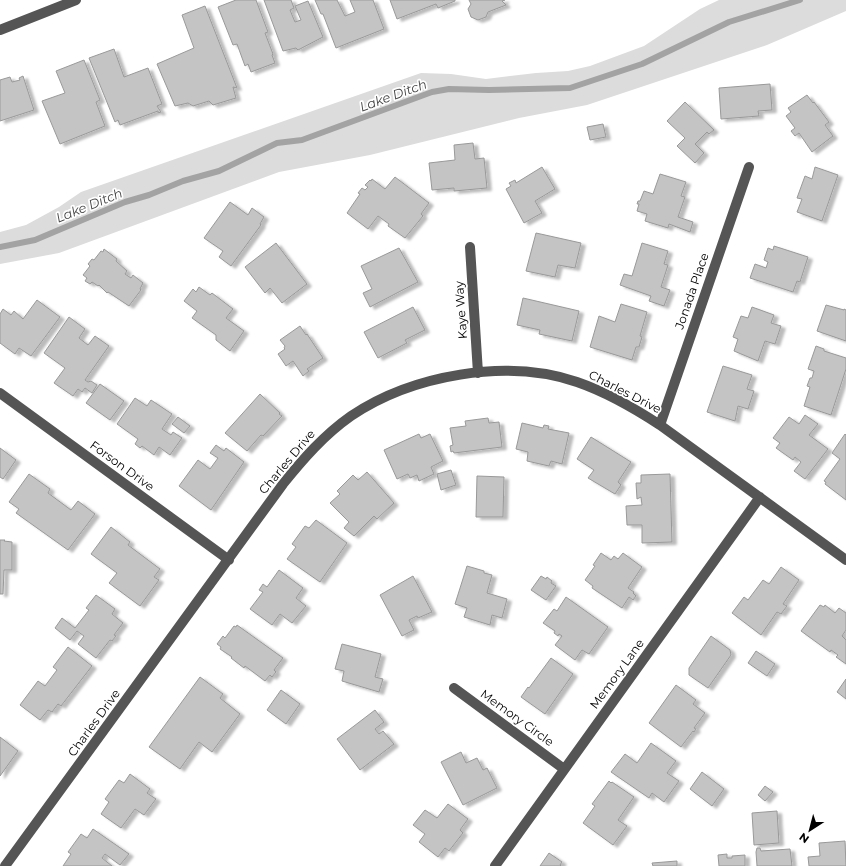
<svg xmlns="http://www.w3.org/2000/svg" width="846" height="866" font-family="Montserrat,sans-serif">
<style>
.green{fill:#dcdcdc}
.lines{fill:none;stroke-linecap:round;stroke-linejoin:round}
.stream{stroke:#a3a3a3;stroke-width:6}
.building{fill:#c4c4c4;stroke:#999;filter:url(#shadow)}
.minor{stroke:#555;stroke-width:10}
.labels{text-anchor:middle;stroke-width:3.5;stroke-linejoin:round;paint-order:stroke}
.street-label{font-size:12px;fill:#000;stroke:#fff}
.water-label{font-size:13px;font-style:italic;fill:#444;stroke:#fff}
</style>
<defs>
<filter id="shadow"><feDropShadow dx="4.5" dy="2.5" stdDeviation="1" flood-color="#0004"/></filter>
</defs>
<rect width="100%" height="100%" fill="#fff"/>
<path class="green" d="M719,0h127v11l-79,34 -180,60 -68,13 -149,37 -91,17 -220,81 -59,11v-32l26,-7 33,-18 22,-15 340,-119 30,1 35,5 50,-6 32,-2 22,-5 54,-20 56,-37z"/>
<g class="lines">
<path class="stream" d="M0,247l35,-7 90,-38 24,-7 34,-14 36,-10 58,-28 25,-3 130,-48 17,-3 40,1 81,-2 72,-24 87,-42 71,-22"/>
</g>
<path class="building" d="M236,0h20l12,32 -3,1 8,21 -1,1 3,8 -24,9 -3,-8 -3,2 -8,-22 -4,1 -15,-38z
M264,0h27l3,8 -4,2 5,12 6,-2 -6,-14 13,-5 15,36 -25,13 -2,-2 -13,3z
M315,0h22l8,16 10,-4 -5,-12h23l11,29 -48,19 -13,-34h-2z
M390,0h65v1l-17,7 -2,-4 -39,15z
M469,0h36l-3,1 4,4 -18,7 -2,5 -8,3 -7,-3 -3,-8 3,-5z
M205,6l32,82 -4,-1 3,11 -23,7 -4,-4 -16,5 -5,-3 -13,3 -18,-42 37,-16 -12,-33z
M114,49l10,28 24,-9 14,36 -5,2 4,6 -3,1v-2l-38,14 -2,-5 -3,2 -26,-64z
M84,60l16,40 -4,2 9,24 -45,18 -18,-43 23,-8 -9,-22z
M23,76l11,34 -34,11v-41l10,-3 2,5 8,-2 -1,-2z
M770,84l2,26 -14,1 1,5 -38,3 -2,-31z
M807,95l6,8 1,-1 15,20 -4,3 8,11 -21,16 -13,-19 -4,3 -4,-5 4,-3 -9,-12 5,-4 -3,-4z
M685,102l29,28 -5,4 -2,-2 -12,12 9,9 -9,10 -18,-17 8,-8 -18,-17z
M603,124l3,13 -16,3 -3,-13z
M473,143l2,16 9,-1 3,30 -33,3v-3l-22,2 -3,-27 26,-3 -1,-15z
M542,167l13,22 -20,12 7,12 -18,10 -18,-34 5,-3 -2,-3 6,-3 1,3z
M815,167l23,8 -16,46 -25,-9 5,-13 -5,-1 8,-22 7,3z
M660,174l26,8 -5,14 4,1 -7,20 15,5 -3,10 -21,-8 -1,4 -23,-7 2,-7 -10,-3 2,-7h-2l1,-3h2l4,-10 9,3z
M395,177l34,26 -8,11 2,2 -18,22 -17,-12 1,-2 -11,-8 -10,13 -21,-16 13,-19 -2,-1 4,-5 3,2 3,-3 -3,-2 5,-5 1,1 1,-2 13,10z
M230,202l18,13 4,-7 12,9 -4,7 1,1 -30,41 -12,-9 4,-6 -19,-13z
M536,233l45,10 -6,25 -17,-3 -3,12 -29,-6z
M276,243l31,41 -25,19 -12,-15 -5,5 -20,-26z
M642,243l26,8 -4,13 4,1 -7,22 9,3 -6,16 -15,-5 2,-5 -31,-11 4,-11 8,2z
M774,246l34,11 -8,25 -3,-1 -4,11 -43,-14 5,-14 11,4 2,-6 -4,-2 4,-12 5,2z
M399,248l19,34 -48,25 -7,-14 9,-4 -11,-23z
M104,249l13,10 -1,2 11,10 -2,3 6,4 2,-3 10,8 -3,6 1,1 -12,16 -21,-14 -1,1 -8,-8 -1,1 -6,-4 -2,2 -5,-3 2,-3 -4,-3 7,-9 -2,-2 4,-5 2,1 7,-9 2,1z
M199,287l11,8 2,-2 21,16 -7,9 18,13 -14,20 -14,-11v-5l-24,-17 5,-7 -13,-10 9,-12 3,3z
M523,298l56,13 -7,30 -33,-7 1,-4 -23,-5z
M37,300l23,17 -29,39 -12,-8 -4,6 -15,-11v-29l3,-5 8,6 3,-4 9,8z
M621,304l26,8 -7,24 2,1 -3,10h-3l-4,13 -42,-13 9,-31 16,6z
M826,305l18,5v-1l2,1v31l-29,-10z
M413,307l12,23 -20,10 2,3 -29,15 -14,-26z
M752,307l22,8 -3,8 10,3 -6,18 -10,-3 -7,20 -24,-10 4,-12 -5,-2 8,-21 7,2z
M69,317l16,12 -6,9 9,7 7,-9 14,10 -24,34 3,2 3,-1 6,4 -5,8 -7,-5 -3,4 -4,-3 -5,7 -19,-13 11,-15 -21,-15z
M300,326l6,9 1,-1 16,24 -16,11 2,2 -6,5 -10,-15 -7,5 -8,-12 7,-5 -1,-1 1,-2 -5,-6z
M816,346l8,3v2l22,7v11l-15,46 -27,-9 6,-19 -3,-1 3,-8h2l2,-7 -6,-2z
M723,366l29,9 -5,14 7,2 -6,18 -10,-3 -3,15 -28,-9z
M100,384l24,17 -14,19 -24,-17z
M260,394l20,19 -1,1 3,2 -19,20 -2,-1 -14,16 -22,-18z
M135,398l12,8 4,-6 21,14 -10,15 9,6 2,-3 9,6 -12,17 -11,-8 -5,8 -12,-9 -2,2 -5,-4 3,-5 -21,-15z
M805,415l13,9 -9,11 19,14 -23,30 -11,-8 7,-9 -6,-5 -2,3 -17,-12 4,-5 -7,-5 16,-21 10,7z
M178,417l12,9 -6,7 -12,-9z
M488,418l1,5 10,-1 3,25 -48,6 -1,-2 -2,1 -1,-6 3,-1 -3,-17 16,-2 -1,-5z
M522,423l21,5 1,-3 5,1 -1,3 21,4 -7,31 -11,-3 -2,5 -22,-5 1,-9 -12,-3z
M419,434l2,4 9,-4 13,27 -12,6 3,7 -15,7 -2,-6 -7,3 -2,-4 -11,5 -13,-29z
M845,434l1,1v65l-21,-16 1,-2 -2,-1 16,-22 -8,-6z
M591,437l40,25 -13,20 3,3 -6,9 -27,-16 6,-8 -17,-11z
M216,445l8,6 2,-3 18,14 -33,48 -32,-24 19,-26 12,9 8,-11 -8,-5z
M0,448l16,12 -13,19 -3,-2z
M451,470l5,15 -15,5 -4,-16z
M367,472l27,31 -17,16 -3,-3 -20,20 -10,-8 5,-6 -19,-19 10,-9 -3,-3 16,-16 5,5z
M29,474l21,15 -2,4 23,17 7,-9 17,13 -27,36 -52,-37 3,-4 -10,-7z
M670,474l2,68 -30,1v-18h-15l-1,-19 16,-1 -1,-8 -4,2 -1,-16h5v-8z
M477,476l27,1 -1,40h-27z
M316,520l31,23 -27,39 -33,-23 9,-12 -4,-3 13,-18 4,2z
M111,527l19,15 -2,3 32,24 -6,8 5,3 -19,26 -31,-23 8,-10 -26,-19z
M0,540h5l-1,1 8,1v28h-8l-1,24h-3z
M601,553l10,7 3,-4 4,3 5,-6 19,14 -14,21 6,4 -1,1 3,3 -3,4 -4,-3 -7,11 -30,-20 1,-2 -8,-6 10,-14 -2,-1z
M467,566l17,5v2l8,2 -5,18 20,6 -5,19 -10,-3 -2,10 -26,-8 3,-9 -12,-4z
M781,567l18,13 -16,24 4,2 -6,8 -4,-2 -16,23 -29,-22 12,-16 4,3 15,-20 6,4z
M279,570l24,18 -7,10 10,8 -14,17 -12,-9 -8,11 -22,-16 13,-17 -4,-2 4,-6 4,3z
M413,576l19,36 -14,6 -1,-2 -8,4 5,10 -12,6 -22,-41z
M541,576l5,3 1,-2 5,4 -1,2 5,3 -10,14 -15,-10z
M96,595l19,14 -3,5 11,9 -9,12 2,1 -4,5 -2,-1 -14,18 -18,-14 6,-8 -7,-5 -7,9 -15,-12 7,-10 13,10 14,-18 -3,-2z
M566,597l42,30 -19,27 -7,-4 -7,10 -20,-15 7,-9 -3,-2 -1,2 -4,-3 1,-2 -12,-8 11,-14 3,2z
M820,605l4,2 1,-2 10,8 4,-5 7,5v17l-4,6 4,4v24l-10,-7 2,-2 -7,-5 -1,2 -29,-21z
M237,625l46,33 -9,12 2,2 -4,5 -2,-2 -5,6 -20,-15 -1,2 -13,-10 1,-1 -12,-8 1,-2 -4,-3 6,-8 2,2 9,-12 2,1z
M711,636l19,14 1,5 -23,33 -19,-13v-7z
M342,644l39,10 -6,23 8,2 -4,13 -37,-11 2,-10 -9,-2z
M68,647l24,19 -31,40 -3,-2 -6,8 -4,-2 -8,10 -20,-15 18,-24 7,5 12,-16 -4,-3z
M756,651l19,13 -8,12 -19,-13z
M551,658l22,16 -28,40 -24,-17 7,-10 1,1z
M200,677l23,17 -3,4 20,16 -28,38 -13,-10 -19,27 -31,-22z
M846,679v20l-9,-7z
M676,685l20,15 -3,4 12,9 -11,15 2,1 -2,3 -1,-1 -12,16 -32,-24z
M281,690l19,14 -14,20 -19,-14z
M375,710l9,12 -9,7 4,5 4,-3 11,13 -34,26 -23,-31z
M0,737l18,14 -18,25z
M651,743l25,18 -9,12 12,8 -15,21 -12,-9 -3,5 -38,-26 14,-18 12,9z
M461,752l5,11 11,-5 6,12 4,-2 10,20 -34,17 -22,-43z
M702,772l22,17 -12,17 -22,-17z
M130,774l20,15 -3,4 9,6 -12,16 -9,-6 -14,19 -20,-14 8,-12 -4,-3 14,-19 5,3z
M609,781l2,2 1,-1 22,15 -16,23 9,6 -14,19 -30,-22 12,-17 -3,-2z
M765,786l8,6 -8,9 -7,-6z
M448,804l20,15 -8,11 3,3 -14,18 -4,-3 -7,9 -19,-15 6,-8 -12,-9 12,-15 12,8z
M777,811l2,32 -25,2 -2,-32z
M93,829l36,25 -9,11 -15,-11 -3,4 10,8h-49l8,-12 -3,-2 13,-18 6,4z
M845,841l1,25h-37l-1,-9 12,-1 -1,-13z
M757,848h3l1,3 29,-2 2,17h-35l-1,-14z
M549,853l13,9 -2,3 1,1h-21z
M727,854v4h5v-2l13,-1v11h-26l-1,-11z
M677,861v5h-24l-1,-3z"/>
<g class="lines">
<path class="minor" d="M0,30l76,-30
M470,247l8,126
M0,393l229,167
M660,425l89,-258
M454,688l110,81
M5,866l278,-382c20,-25 41,-49 68,-68 61,-41 155,-58 226,-34 29,10 57,26 83,43l186,135
M495,866l265,-369"/>
</g>
<g class="labels">
<g class="street-label">
<text transform="translate(692 291) rotate(-71)" y="4">Jonada Place</text>
<text transform="translate(461 310) rotate(-94)" y="4">Kaye Way</text>
<text transform="translate(625 392) rotate(27)" y="4">Charles Drive</text>
<text transform="translate(287 462) rotate(-50)" y="4">Charles Drive</text>
<text transform="translate(122 466) rotate(36)" y="4">Forson Drive</text>
<text transform="translate(617 674) rotate(-54)" y="4">Memory Lane</text>
<text transform="translate(517 718) rotate(36)" y="4">Memory Circle</text>
<text transform="translate(94 723) rotate(-54)" y="4">Charles Drive</text>
</g>
<g class="water-label">
<text transform="translate(393 95) rotate(-20)" y="5">Lake Ditch</text>
<text transform="translate(89 205) rotate(-22)" y="5">Lake Ditch</text>
</g>
</g>
<g transform="translate(810 830) rotate(216)" stroke="#ffffff" stroke-width="3" paint-order="stroke">
<path d="M0-3L7 15L0 10L-7 15Z" fill="#000000"/>
<text y="-6" font-size="11" font-weight="bold" text-anchor="middle" fill="#000000">N</text>
</g>
</svg>
